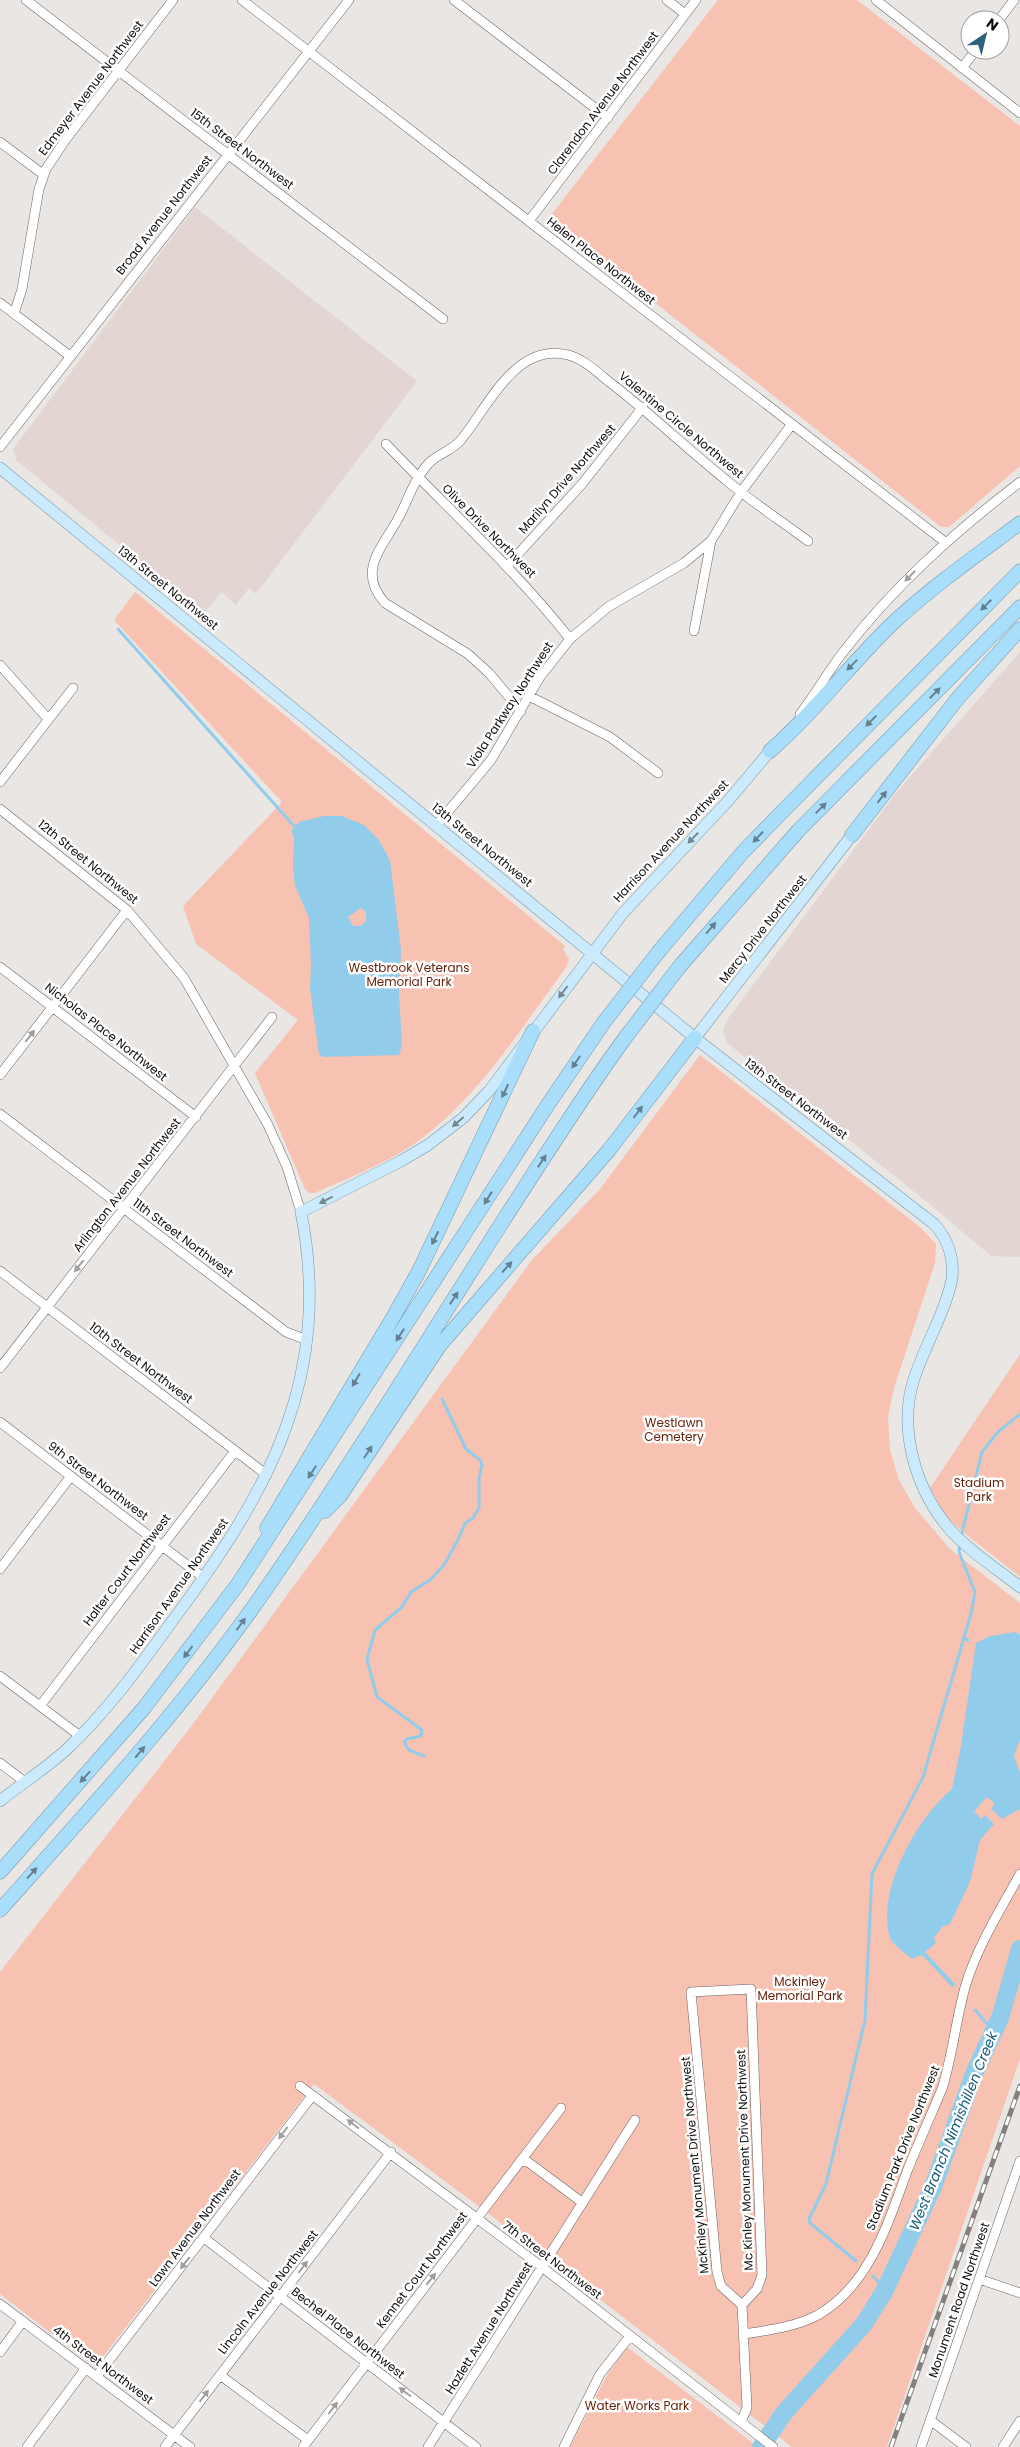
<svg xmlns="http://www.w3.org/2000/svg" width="1020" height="2447" font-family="Poppins,sans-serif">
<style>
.built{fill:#e3d6d2}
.green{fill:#f7c2b1}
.water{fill:#92cceb;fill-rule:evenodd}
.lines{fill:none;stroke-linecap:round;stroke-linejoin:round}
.stream{stroke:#92cceb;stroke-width:3}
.river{stroke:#92cceb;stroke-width:18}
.minor-casing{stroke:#686564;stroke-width:10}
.major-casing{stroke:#7395a8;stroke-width:12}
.highway-casing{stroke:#7395a8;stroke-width:15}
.minor{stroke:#fff;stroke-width:9}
.major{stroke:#cbebfd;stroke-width:11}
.highway{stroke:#a9defb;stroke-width:14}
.rail-casing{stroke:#83807f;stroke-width:5}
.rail{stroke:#fff;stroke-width:3;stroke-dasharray:9;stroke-linecap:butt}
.highway-bridge-casing{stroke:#7395a8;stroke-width:15;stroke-linecap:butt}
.highway-bridge{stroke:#a9defb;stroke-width:14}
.oneway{fill:#9f9e9e}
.oneway2{fill:#648090}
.oneway3{fill:#768791}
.labels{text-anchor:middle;stroke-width:5;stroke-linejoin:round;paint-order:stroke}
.street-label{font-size:12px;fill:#0f0d0d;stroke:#fff}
.park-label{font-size:12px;fill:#67230b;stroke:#fff}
.water-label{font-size:14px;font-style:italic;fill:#125a78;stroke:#fff}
</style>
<rect width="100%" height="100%" fill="#eae6e4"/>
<path class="built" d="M195,207l222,174 -161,213 -7,-6 -13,17 -15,-13 -17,22 -188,-154 -3,-11z
M1020,652v605l-29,-1 -65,-55 -199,-158 -4,-11 4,-12 169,-227z"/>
<path class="green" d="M718,0h139l163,126v340l-71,61h-8l-393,-308z
M135,592l430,354 -2,4 6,9 -2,7c-46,62 -87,130 -150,176 -31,22 -68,35 -102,51h-5l-5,-4 -50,-116 43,-53 -102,-76 -13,-38 99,-104 -168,-182z
M700,1055l221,173 15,16 -1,19 -41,125 -6,29 2,33 9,30 16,28 35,41 70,54v456l-133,388h-95l-311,-239 -167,-124 -219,283 -95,-73v-322l190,-244 342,-468 68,-71z
M1020,1354v223l-72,-57 -18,-32z
M627,2347l131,100h-188l36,-70z"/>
<path class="water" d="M324,816h18l22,9 14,14 12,21 11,90 -2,42 3,53 -3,10 -76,2 -4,-3 -9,-65 1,-24 -2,-47 -14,-32 -2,-20 1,-29 -3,-6 8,-9zM361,908l5,4v9l-5,5h-8l-5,-9z
M1015,1632l5,3v105l-6,16 6,17v36l-18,10 -11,-10 4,-5 -8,-7 -13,14 7,8 4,-4 9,9 -14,16 -10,42 -20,42 -8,3 -8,11 2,5 -11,9 31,33 -4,2 -30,-32 -10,4c-6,-5 -20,-15 -22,-21 -14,-47 26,-119 62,-149l9,-43 15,-103 14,-7z"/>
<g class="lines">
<path class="stream" d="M118,629l177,198
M961,1537l21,-85 16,-20 22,-18
M963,1638l5,2
M424,1756l-15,-6 -5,-8 3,-3 14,-3 1,-6 -45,-33 -10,-38 8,-29 27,-23 9,-15 19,-12 14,-15 14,-25 7,-17 8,-5 6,-10v-30l3,-13 -2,-5 -14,-11 -24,-50
M975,2010l19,21
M856,2261l-46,-38 -1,-4 17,-35 39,-164 7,-146 51,-97 48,-163 4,-22 -16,-40 1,-9
M873,2276l12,14"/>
<path class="river" d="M761,2447l23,-34 80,-89 21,-34 48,-103 41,-113 26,-56 20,-69"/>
<g class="minor-casing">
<path id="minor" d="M26,0l417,319
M242,0l703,542
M454,0l154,118
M667,0l18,14
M876,0l144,113
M999,20l15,-20
M962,68l14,-18
M0,142l44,33
M529,221l167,-221
M0,303l70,53
M14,314l8,-25 17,-100 7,-20 20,-30 107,-139
M386,444c62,65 128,124 184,195
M0,447l349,-447
M508,565l74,-81 61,-77
M694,631l17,-90 30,-49 51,-68
M0,665l48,54
M529,696l81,41 48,36
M521,711l-32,-38 -21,-19 -83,-51c-30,-33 0,-58 15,-88 9,-18 15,-37 29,-52 9,-9 22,-12 31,-22 27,-32 53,-95 103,-87 17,2 32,16 45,27 41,31 78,67 118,99 26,22 55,41 82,61
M800,714c16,-20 28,-43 44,-63 50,-65 111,-119 176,-169
M0,782l73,-94
M0,809l127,101 57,68 84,147 19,42 14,45
M436,826l55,-66 49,-83 30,-38 38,-32 76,-44 27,-22
M0,967l196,150
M0,1075l127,-165
M0,1114l286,218 21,8
M0,1271l267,204
M0,1368l272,-351
M0,1422l204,156
M0,1569l71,-93
M0,1676l80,60
M40,1706l195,-255
M0,1763l25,19
M751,1989l11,286 -5,14 -15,16 -21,-19 -4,-14 -26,-280z
M300,2086l242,181 231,180
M520,2161l8,1 55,41
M204,2238l272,209
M979,2279l41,14
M0,2304l190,143
M745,2334c24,-4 50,-7 73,-19 53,-31 70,-93 90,-146 11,-27 23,-54 34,-80 11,-35 14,-71 24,-105 12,-39 35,-75 54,-110
M0,2352l23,-31
M220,2375l88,65
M97,2376l212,-276 5,-4
M930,2420l36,27
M741,2422l6,-14 -5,-103
M27,2447l59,-79
M165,2447l226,-295
M303,2447l258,-339
M428,2447l207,-327
M564,2447l36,-73 30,-38
M921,2447l99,-286
M1003,2447l17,-26"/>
</g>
<g class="major-casing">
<path id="major" d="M0,468l695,570 239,186c14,15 20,34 18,55 -7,34 -27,66 -38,100 -16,49 1,108 33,147 20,24 49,42 73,61
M695,1038l157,-203
M0,1801c21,-17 45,-32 66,-51 42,-39 76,-87 110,-134 94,-127 157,-240 125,-404l100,-51 27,-16 35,-27 26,-27 134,-178 105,-112 42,-50"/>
</g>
<g class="highway-casing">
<path id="highway" d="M770,751c45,-39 81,-88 124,-129 39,-36 83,-67 126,-99
M852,835l106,-137 62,-69
M660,950l83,-98 39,-40 238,-241
M680,966l118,-135 222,-224
M325,1511l15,-15 100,-151 169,-195 86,-112
M267,1528l128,-214 24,-43 114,-240
M0,1872l144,-164 94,-124 309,-478 57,-84
M0,1910c90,-101 181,-200 259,-311 86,-124 165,-254 246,-381 39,-61 78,-122 120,-180"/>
</g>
<use href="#minor" class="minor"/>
<use href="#major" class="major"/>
<use href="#highway" class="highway"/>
<g class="rail-casing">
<path id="rail" d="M891,2447l129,-361"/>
</g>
<use href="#rail" class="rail"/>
<g class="highway-bridge-casing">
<path id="highway-bridge" d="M604,1022l56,-72
M625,1038l55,-72"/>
</g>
<use href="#highway-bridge" class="highway-bridge"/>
</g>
<defs><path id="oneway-solid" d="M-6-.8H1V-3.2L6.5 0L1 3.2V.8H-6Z" transform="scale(1.25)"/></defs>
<g class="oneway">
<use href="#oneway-solid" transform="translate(910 576) rotate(135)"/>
<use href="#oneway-solid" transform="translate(30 1036) rotate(-52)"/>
<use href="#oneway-solid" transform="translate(79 1266) rotate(128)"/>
<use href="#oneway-solid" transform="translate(353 2124) rotate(-143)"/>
<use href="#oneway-solid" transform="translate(283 2133) rotate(127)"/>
<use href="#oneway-solid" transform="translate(185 2263) rotate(128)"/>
<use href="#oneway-solid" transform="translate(303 2267) rotate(-53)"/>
<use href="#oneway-solid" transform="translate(431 2279) rotate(-52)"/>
<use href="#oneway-solid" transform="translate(405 2392) rotate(-143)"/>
<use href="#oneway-solid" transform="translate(204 2396) rotate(-53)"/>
<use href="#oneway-solid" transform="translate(333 2408) rotate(-53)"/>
</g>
<g class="oneway2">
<use href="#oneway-solid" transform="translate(986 605) rotate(135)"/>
<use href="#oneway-solid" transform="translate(852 665) rotate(134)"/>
<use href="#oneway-solid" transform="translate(935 693) rotate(-45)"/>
<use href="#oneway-solid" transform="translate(871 721) rotate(135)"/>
<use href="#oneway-solid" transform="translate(882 797) rotate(-52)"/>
<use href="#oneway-solid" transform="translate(821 808) rotate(-45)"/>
<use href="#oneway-solid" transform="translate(758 837) rotate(133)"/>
<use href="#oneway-solid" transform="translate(711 928) rotate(-49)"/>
<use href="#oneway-solid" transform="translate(576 1062) rotate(124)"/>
<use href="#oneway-solid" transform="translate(505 1091) rotate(115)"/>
<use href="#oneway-solid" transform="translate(638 1112) rotate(-53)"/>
<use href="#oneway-solid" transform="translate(542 1161) rotate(-57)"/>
<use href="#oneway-solid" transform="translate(488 1198) rotate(122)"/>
<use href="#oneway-solid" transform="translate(435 1238) rotate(116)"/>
<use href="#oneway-solid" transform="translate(507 1267) rotate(-48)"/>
<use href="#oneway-solid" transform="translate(454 1298) rotate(-57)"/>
<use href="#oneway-solid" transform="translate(400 1335) rotate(123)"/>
<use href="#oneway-solid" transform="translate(356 1380) rotate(121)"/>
<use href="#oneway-solid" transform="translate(368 1452) rotate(-57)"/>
<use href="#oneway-solid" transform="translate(312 1472) rotate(123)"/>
<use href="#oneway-solid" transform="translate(241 1624) rotate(-54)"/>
<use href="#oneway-solid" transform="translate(188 1652) rotate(127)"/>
<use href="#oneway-solid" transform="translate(140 1752) rotate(-50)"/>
<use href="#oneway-solid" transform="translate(85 1777) rotate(132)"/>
<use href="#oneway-solid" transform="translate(32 1873) rotate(-48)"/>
</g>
<g class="oneway3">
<use href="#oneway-solid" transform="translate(693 838) rotate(134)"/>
<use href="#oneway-solid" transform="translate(563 992) rotate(127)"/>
<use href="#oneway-solid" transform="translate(458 1122) rotate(139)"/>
<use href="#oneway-solid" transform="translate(326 1200) rotate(153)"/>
</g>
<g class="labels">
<g class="street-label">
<text transform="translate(91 88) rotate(-53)" y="4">Edmeyer Avenue Northwest</text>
<text transform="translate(603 103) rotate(-53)" y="4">Clarendon Avenue Northwest</text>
<text transform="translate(242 149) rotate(37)" y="4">15th Street Northwest</text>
<text transform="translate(164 215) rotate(-52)" y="4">Broad Avenue Northwest</text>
<text transform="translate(601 261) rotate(38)" y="4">Helen Place Northwest</text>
<text transform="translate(681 425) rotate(40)" y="4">Valentine Circle Northwest</text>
<text transform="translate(567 479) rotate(-49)" y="4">Marilyn Drive Northwest</text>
<text transform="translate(489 531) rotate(45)" y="4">Olive Drive Northwest</text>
<text transform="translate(168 588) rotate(39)" y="4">13th Street Northwest</text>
<text transform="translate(510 705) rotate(-57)" y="4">Viola Parkway Northwest</text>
<text transform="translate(671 841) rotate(-47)" y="4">Harrison Avenue Northwest</text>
<text transform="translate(482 845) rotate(39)" y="4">13th Street Northwest</text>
<text transform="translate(88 862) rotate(39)" y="4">12th Street Northwest</text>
<text transform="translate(763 929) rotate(-52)" y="4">Mercy Drive Northwest</text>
<text transform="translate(106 1032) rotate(38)" y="4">Nicholas Place Northwest</text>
<text transform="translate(796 1099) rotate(37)" y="4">13th Street Northwest</text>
<text transform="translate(127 1185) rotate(-52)" y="4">Arlington Avenue Northwest</text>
<text transform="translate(183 1238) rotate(37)" y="4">11th Street Northwest</text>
<text transform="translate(141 1363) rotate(37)" y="4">10th Street Northwest</text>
<text transform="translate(98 1481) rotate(37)" y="4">9th Street Northwest</text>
<text transform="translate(127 1570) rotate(-53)" y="4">Halter Court Northwest</text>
<text transform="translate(179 1586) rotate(-55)" y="4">Harrison Avenue Northwest</text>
<text transform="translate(903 2148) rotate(-68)" y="4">Stadium Park Drive Northwest</text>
<text transform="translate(745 2160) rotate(-92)" y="4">Mc Kinley Monument Drive Northwest</text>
<text transform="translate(695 2165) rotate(-95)" y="4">McKinley Monument Drive Northwest</text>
<text transform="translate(195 2228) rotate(-53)" y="4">Lawn Avenue Northwest</text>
<text transform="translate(552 2260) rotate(37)" y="4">7th Street Northwest</text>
<text transform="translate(422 2270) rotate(-53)" y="4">Kennet Court Northwest</text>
<text transform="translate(268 2292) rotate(-52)" y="4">Lincoln Avenue Northwest</text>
<text transform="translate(959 2300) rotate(-71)" y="4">Monument Road Northwest</text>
<text transform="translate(489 2328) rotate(-58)" y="4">Hazlett Avenue Northwest</text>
<text transform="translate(348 2333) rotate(38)" y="4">Bechel Place Northwest</text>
<text transform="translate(103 2365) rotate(37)" y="4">4th Street Northwest</text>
</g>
<g class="park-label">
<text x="409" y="972">Westbrook Veterans<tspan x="409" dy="14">Memorial Park</tspan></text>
<text x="674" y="1427">Westlawn<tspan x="674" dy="14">Cemetery</tspan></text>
<text x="979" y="1487">Stadium<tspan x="979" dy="14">Park</tspan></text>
<text x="800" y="1986">Mckinley<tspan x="800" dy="14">Memorial Park</tspan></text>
<text x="637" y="2410">Water Works Park</text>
</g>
<g class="water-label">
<text transform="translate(953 2131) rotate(-68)" y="5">West Branch Nimishillen Creek</text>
</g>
</g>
<g transform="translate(985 35) rotate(35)"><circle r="24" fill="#ffffff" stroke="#9f9e9e"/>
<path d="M0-4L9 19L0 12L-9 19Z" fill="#2b627d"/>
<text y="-8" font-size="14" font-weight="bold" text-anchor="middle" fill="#0f0d0d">N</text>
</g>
</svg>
